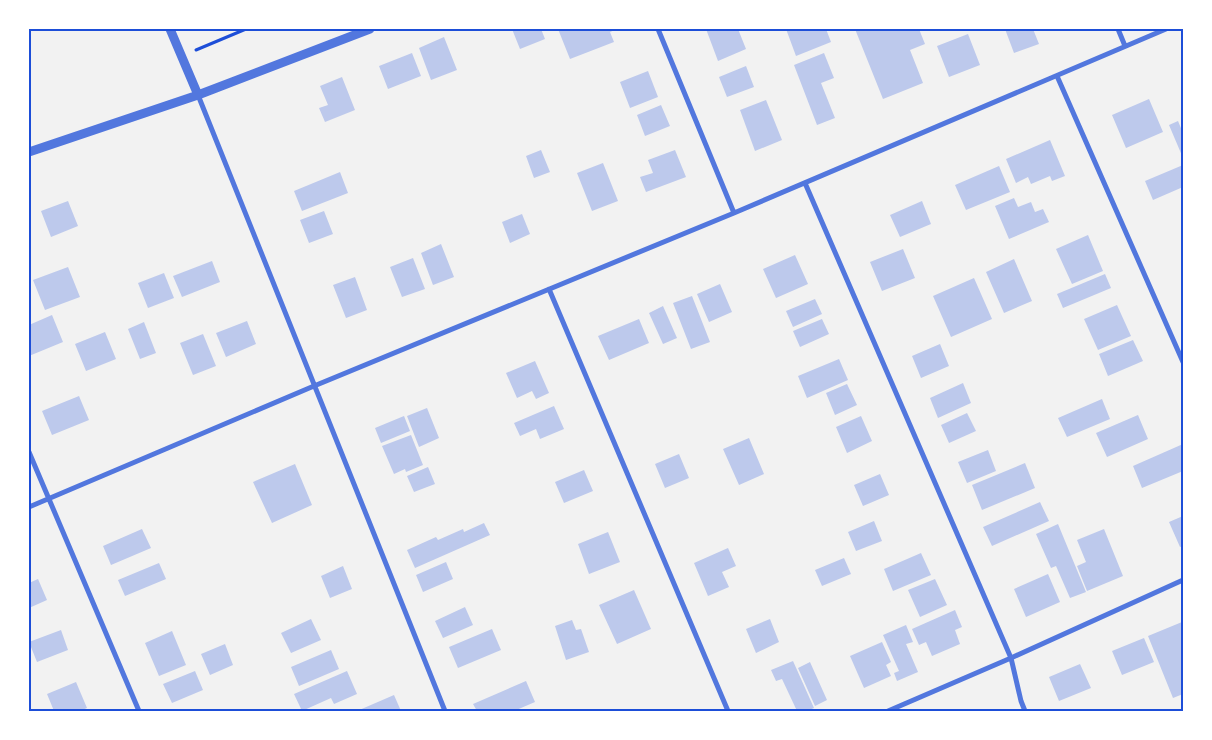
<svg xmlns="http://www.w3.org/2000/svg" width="1212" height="740" font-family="'Source Sans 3',sans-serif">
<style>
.building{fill:#bdc9ec}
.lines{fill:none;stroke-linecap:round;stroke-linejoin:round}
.path{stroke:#1d4ed8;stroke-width:3}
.minor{stroke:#5277de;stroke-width:5}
.tertiary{stroke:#5277de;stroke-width:9}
.neatline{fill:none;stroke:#1d4ed8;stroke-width:2}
</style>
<rect width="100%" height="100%" fill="#f2f2f2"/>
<path class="building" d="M512,29h29l4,10 -25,10z
M558,29h59l-7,3 4,10 -44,17z
M706,29h32l8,20 -28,12z
M786,29h40l5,13 -35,14z
M855,29h64l6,15 -15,6 13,33 -40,16z
M1005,29h28l6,15 -25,9z
M968,34l12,31 -31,12 -12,-31z
M444,37l13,33 -26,10 -12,-32z
M412,53l9,23 -33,13 -9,-23z
M824,53l10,25 -13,5 14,35 -18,7 -23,-60z
M746,66l8,21 -27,10 -8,-20z
M648,71l10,26 -28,11 -10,-26z
M342,77l13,33 -30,12 -6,-14 9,-3 -8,-19z
M1149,99l14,33 -37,16 -14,-33z
M766,100l16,40 -27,11 -15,-41z
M661,105l9,21 -25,10 -8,-21z
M1178,121l5,12v25l-14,-33z
M1050,140l15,36 -13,5 -2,-5 -19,8 -3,-7 -12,6 -10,-24z
M541,150l9,22 -16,6 -8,-22z
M675,150l11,27 -40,15 -6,-15 13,-4 -5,-13z
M603,163l15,38 -26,10 -15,-38z
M1183,165v22l-30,13 -8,-19z
M999,166l11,26 -44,18 -11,-25z
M340,172l8,21 -46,18 -8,-20z
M1014,198l4,9 13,-5 4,10 8,-3 6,13 -40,17 -14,-33z
M68,201l10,25 -27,11 -10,-26z
M922,201l9,23 -31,13 -10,-22z
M324,211l9,23 -24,9 -9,-23z
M522,214l8,20 -20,9 -8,-21z
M1088,235l15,36 -31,13 -16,-35z
M441,244l13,33 -21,8 -12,-32z
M903,249l12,29 -33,13 -12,-29z
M795,255l13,29 -32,14 -13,-29z
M413,258l12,31 -23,8 -12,-30z
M1014,259l18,42 -28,12 -18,-41z
M212,261l8,21 -38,15 -9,-21z
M68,267l12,30 -35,13 -12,-30z
M164,273l10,25 -26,10 -10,-25z
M1105,274l6,14 -48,20 -6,-14z
M355,277l12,33 -21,8 -13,-33z
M974,278l18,41 -41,18 -18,-41z
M720,284l12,28 -23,10 -12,-28z
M692,296l18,46 -19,7 -18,-46z
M815,299l7,15 -29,13 -7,-16z
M1117,305l14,31 -33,14 -14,-31z
M663,306l14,32 -14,6 -14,-31z
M52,315l11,27 -34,14v-31z
M639,319l10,24 -40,17 -11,-24z
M822,319l7,15 -29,13 -7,-16z
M247,321l9,23 -30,13 -10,-24z
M144,322l12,31 -16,6 -12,-30z
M105,332l11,27 -30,12 -11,-27z
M203,334l13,32 -23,9 -13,-32z
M1133,340l10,21 -35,15 -9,-22z
M940,344l9,22 -28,12 -9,-22z
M839,359l9,21 -41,18 -9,-22z
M535,361l14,32 -13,6 -4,-8 -15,7 -11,-25z
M963,383l8,20 -33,15 -8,-20z
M847,384l10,21 -22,10 -9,-22z
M79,396l10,24 -37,15 -10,-24z
M1102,399l8,20 -43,18 -9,-19z
M554,406l10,23 -24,10 -4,-10 -16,7 -6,-13z
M427,408l12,30 -20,9 -12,-31z
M967,413l9,18 -27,12 -8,-18z
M1138,415l10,24 -41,18 -11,-24z
M404,416l6,15 -29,12 -6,-15z
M861,416l11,25 -25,12 -11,-26z
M411,435l12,30 -17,7 -1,-3 -11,5 -12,-28z
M749,438l15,36 -25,11 -16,-36z
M1183,444v27l-41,17 -9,-22z
M988,450l8,21 -29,12 -9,-21z
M679,454l10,24 -24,10 -10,-24z
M1025,463l10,25 -53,22 -10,-25z
M295,464l17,41 -40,18 -19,-41z
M428,467l7,17 -21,8 -7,-16z
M584,470l9,21 -29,12 -9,-21z
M880,474l9,21 -26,11 -9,-21z
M1040,502l9,19 -57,25 -9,-19z
M1183,516v30l-3,1 -11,-25z
M874,521l8,20 -26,10 -8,-19z
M484,523l6,12 -75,33 -8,-18 29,-13 2,3 25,-11 1,3z
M1058,524l28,68 -16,6 -14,-32 -5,2 -15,-34z
M142,529l9,19 -40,17 -8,-19z
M1104,529l19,47 -36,15 -10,-25 9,-4 -9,-22z
M608,532l12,30 -31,12 -11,-30z
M728,548l8,18 -14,6 7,15 -21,9 -14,-33z
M921,553l10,22 -38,16 -9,-22z
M844,558l7,16 -29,12 -7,-16z
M446,562l7,17 -30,13 -7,-17z
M159,563l7,16 -41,17 -7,-16z
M343,566l9,23 -22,9 -9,-22z
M1048,574l12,28 -34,15 -12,-28z
M38,579l9,21 -18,8v-25z
M935,579l12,26 -27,12 -12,-27z
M634,590l17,39 -34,15 -18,-39z
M465,607l8,18 -30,13 -8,-17z
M955,610l7,17 -7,3 5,14 -28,12 -6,-14 -7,3 -7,-16z
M311,619l10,21 -30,13 -10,-20z
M770,619l9,23 -23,11 -10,-24z
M572,620l4,10 5,-1 8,23 -23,8 -11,-34z
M1182,622l1,72 -10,4 -25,-62z
M906,625l7,17 -7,2 12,28 -21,9 -3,-8 5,-2 -16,-36z
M492,629l9,21 -43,18 -9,-21z
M61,630l7,20 -31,12 -8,-20z
M172,631l14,34 -27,11 -14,-33z
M1144,638l10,24 -32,13 -10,-24z
M882,642l9,20 -5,3 5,11 -27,12 -14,-32z
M225,644l8,21 -23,10 -9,-21z
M331,650l8,19 -40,17 -8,-19z
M793,661l21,47 -7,3h-10l-15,-32 -6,2 -5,-11z
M810,662l17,38 -12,6 -17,-38z
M1080,664l11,24 -32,13 -10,-24z
M195,671l8,19 -31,13 -9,-19z
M347,671l10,23 -23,10 -3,-6 -29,13 -8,-17z
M526,681l9,21 -21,9h-37l-4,-7z
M76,682l11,26 -7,3h-26l-7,-17z
M394,695l7,16h-44z"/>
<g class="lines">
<path class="path" d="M196,50l50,-21"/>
<path class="minor" d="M658,29l76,184
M1118,29l7,17
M1057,76l126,286
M198,95l247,616
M805,183l206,475 10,43 4,10
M549,289l179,422
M29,452l110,259
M29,507l285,-121 420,-173 432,-184
M888,711l123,-53 172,-78"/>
<path class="tertiary" d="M170,29l28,66
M29,152l169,-57 172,-66"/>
</g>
<rect width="1212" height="740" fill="none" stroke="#ffffff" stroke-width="60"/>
<rect x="30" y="30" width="1152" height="680" class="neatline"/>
</svg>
